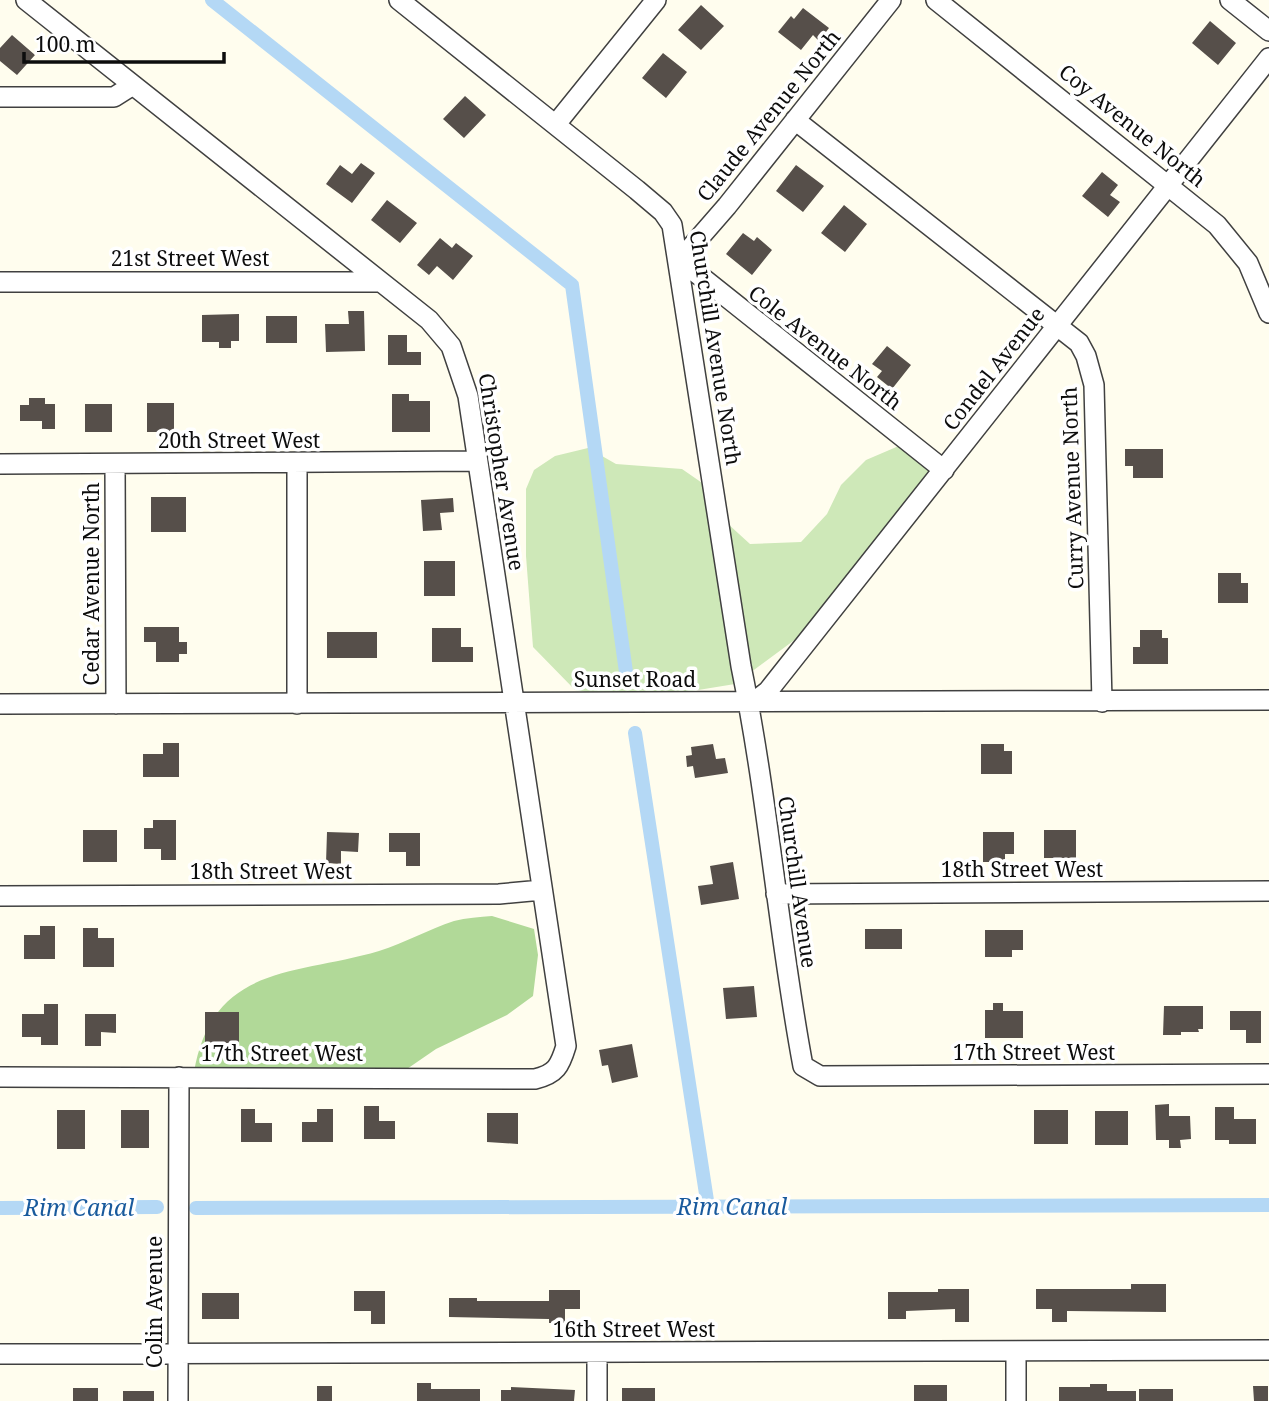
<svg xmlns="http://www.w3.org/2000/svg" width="1269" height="1401" font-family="'Noto Serif',serif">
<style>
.green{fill:#cee8b8}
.forest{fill:#b1d998}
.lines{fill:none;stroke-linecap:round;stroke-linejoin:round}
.canal{stroke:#b4d8f5;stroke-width:14}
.building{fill:#564f4a}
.minor-casing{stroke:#404040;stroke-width:22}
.minor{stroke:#fff;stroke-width:19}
.labels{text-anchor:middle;stroke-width:7;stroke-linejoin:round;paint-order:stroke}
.street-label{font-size:21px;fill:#0d0d0d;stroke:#fff}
.water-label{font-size:23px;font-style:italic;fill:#195a9d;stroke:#fff}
</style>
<rect width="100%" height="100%" fill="#fffdee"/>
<path class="green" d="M901,445l37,25 -2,25 -17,21 -38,34 -54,66 -92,68 -86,14h-27l-47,-8 -42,-43 -7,-91v-67l8,-19 21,-14 33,-8 28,16 66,5 26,18 19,36 23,21 51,-2 26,-28 14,-29 25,-25z"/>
<path class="forest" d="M492,916l42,13 4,26 -5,41 -26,19 -71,34 -32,22 -210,1c19,-109 101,-96 185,-121 26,-8 50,-22 75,-30 12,-3 26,-4 38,-5z"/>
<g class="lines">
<path class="canal" d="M212,0l360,285 54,387
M635,733l73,474
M0,1208l157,-1
M196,1208l1073,-3"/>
</g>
<path class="building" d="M701,5l23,21 -23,24 -23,-20z
M803,8l26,20 -10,13 -6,-6 -12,15 -23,-18 13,-16 3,3z
M1210,21l26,22 -18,22 -26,-22z
M12,35l23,20 -18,20 -17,-14v-13z
M663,53l24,19 -21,26 -24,-20z
M465,96l21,19 -22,23 -21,-19z
M361,163l14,10 -23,30 -26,-19 14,-19 12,9z
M796,165l28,21 -21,26 -27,-21z
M1102,172l16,13 -8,10 10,7 -12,15 -26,-21z
M387,200l30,23 -17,20 -29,-23z
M844,205l23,19 -22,28 -24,-19z
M743,233l11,8 3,-4 15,13 -20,25 -26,-21z
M440,238l12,10 4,-5 17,13 -20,24 -16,-14 -8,9 -12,-10z
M348,311h16l1,40 -39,1 -1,-28h24z
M239,314v27h-8v7h-12v-6h-17v-27z
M266,316h31v27h-31z
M388,335h19v17h14v13h-33z
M887,346l24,19 -19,24 -15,-12 5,-6 -10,-7z
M392,394h17v7h21v31h-38z
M29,398h16v6h10v25h-13v-8h-22v-16h9z
M147,403h27v29h-27z
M85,404h27v28h-27z
M1125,449h38v29h-30v-12h-8z
M151,497h35v35h-35z
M453,498l1,14 -14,1 2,17 -19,1 -2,-31z
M424,561h31v35h-31z
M1218,573h23v10h7v20h-30z
M144,627h35v15h8v12h-8v8h-23v-20h-12z
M432,628h29v19h12v15h-41z
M1140,630h22v8h6v26h-35v-17h7z
M327,632h50v26h-50z
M163,743h16v34h-36v-23h20z
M713,744l3,15 9,-1 3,15 -33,5 -2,-12 -6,1 -1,-11 6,-1 -1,-8z
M981,744h23v7h8v23h-31z
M153,820h23v40h-15v-11h-17v-21h9z
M83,830h34v32h-34z
M1044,830h32v28h-32z
M327,832l32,1 -1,19 -17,-1v13l-15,-1z
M983,832h31v22h-9v8h-22z
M389,833h31v33h-14v-14h-17z
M733,862l6,37 -38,6 -3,-19 15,-2 -3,-18z
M40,926h15v33h-31v-24h16z
M83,928h15v10h16v29h-31z
M865,929h37v20h-37z
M985,930h38v20h-11v7h-27z
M754,986l3,31 -31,2 -3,-31z
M993,1003h10v8h20v27h-38v-28h8z
M44,1004h14v41h-17v-8h-19v-23h22z
M1164,1006h39v23h-5l1,3h-18v3h-18z
M1230,1011h31v32h-15v-13h-16z
M205,1012h34v31h-34z
M85,1014h31v19l-15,-1v14h-16z
M632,1044l6,33 -26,6 -4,-18 -6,1 -3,-16z
M1169,1104v12h21l1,23 -11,1 1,8h-12v-8h-13l-1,-35z
M364,1106h15v15h16v18h-31z
M1215,1107h19v12h22v25h-27v-4h-14z
M241,1109h14v14h17v19h-31z
M317,1109h16v33h-31v-20h15z
M57,1110h28v39h-28z
M121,1110h28v38h-28z
M1034,1110h34v34h-34z
M1095,1111h33v34h-33z
M487,1113h31v31l-31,-2z
M1131,1284h35v28l-99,-1v11h-15v-13h-16v-20h95z
M938,1289h31v33h-14v-13l-49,2v8h-18v-27h50z
M549,1290h31v19h-15v14h-16v-4l-100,-2v-19h28v3h72z
M354,1291h31v33h-14v-13h-17z
M202,1293h37v26h-37z
M417,1383h14v6h49v12h-63z
M1090,1384h17v7h29v10h-77v-14h31z
M914,1385h33v16h-33z
M317,1386h15v15h-15z
M1253,1386h15v15h-14z
M511,1387l64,3 -1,11h-73v-11h10z
M73,1388h25v13h-25z
M622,1388h33v13h-33z
M1139,1389h34v12h-34z
M123,1391h31v10h-31z"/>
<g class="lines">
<g class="minor-casing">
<path id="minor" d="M399,0l238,190 26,22 9,13 69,441c27,131 37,267 62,400l17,10 449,-2
M891,0l-164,206 -47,54 264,210
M936,0l281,225 31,38 21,50
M1230,0l39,31
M0,97h114l19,-12
M795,120l284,223 7,13 8,29 8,317
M556,124l100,-124
M0,282h381
M297,463v241
M0,464l477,-3
M115,464l1,240
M0,704l1269,-4
M751,704l17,-13 501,-633
M776,894l493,-3
M0,896l499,-2 43,-4
M0,1077l535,2c21,-5 25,-13 31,-33l-98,-650 -17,-50 -22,-26 -403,-320
M1016,1351v50
M597,1353v48
M0,1354l1269,-4
M178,1401l1,-324"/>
</g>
<use href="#minor" class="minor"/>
</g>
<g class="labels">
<g class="street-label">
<text transform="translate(769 116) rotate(-51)" y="7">Claude Avenue North</text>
<text transform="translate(1132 126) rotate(39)" y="7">Coy Avenue North</text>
<text x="190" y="266">21st Street West</text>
<text transform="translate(715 348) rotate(81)" y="7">Churchill Avenue North</text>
<text transform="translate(825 348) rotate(38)" y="7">Cole Avenue North</text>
<text transform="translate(994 369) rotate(-52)" y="7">Condel Avenue</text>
<text x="239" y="448">20th Street West</text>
<text transform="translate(501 472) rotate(81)" y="7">Christopher Avenue</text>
<text transform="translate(1073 488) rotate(-92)" y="7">Curry Avenue North</text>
<text transform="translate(92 584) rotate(-90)" y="7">Cedar Avenue North</text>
<text x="635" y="687">Sunset Road</text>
<text x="1022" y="877">18th Street West</text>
<text x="271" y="879">18th Street West</text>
<text transform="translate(797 882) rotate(82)" y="7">Churchill Avenue</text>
<text x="1034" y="1060">17th Street West</text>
<text x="282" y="1061">17th Street West</text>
<text transform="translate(155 1302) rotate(-90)" y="7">Colin Avenue</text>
<text x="634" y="1337">16th Street West</text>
</g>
<g class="water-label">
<text x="732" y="1215">Rim Canal</text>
<text x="79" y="1216">Rim Canal</text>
</g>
</g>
<path d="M24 52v10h200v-10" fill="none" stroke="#0d0d0d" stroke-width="3.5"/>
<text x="35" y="52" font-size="21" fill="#0d0d0d" stroke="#ffffff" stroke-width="5" paint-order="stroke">100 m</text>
</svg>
